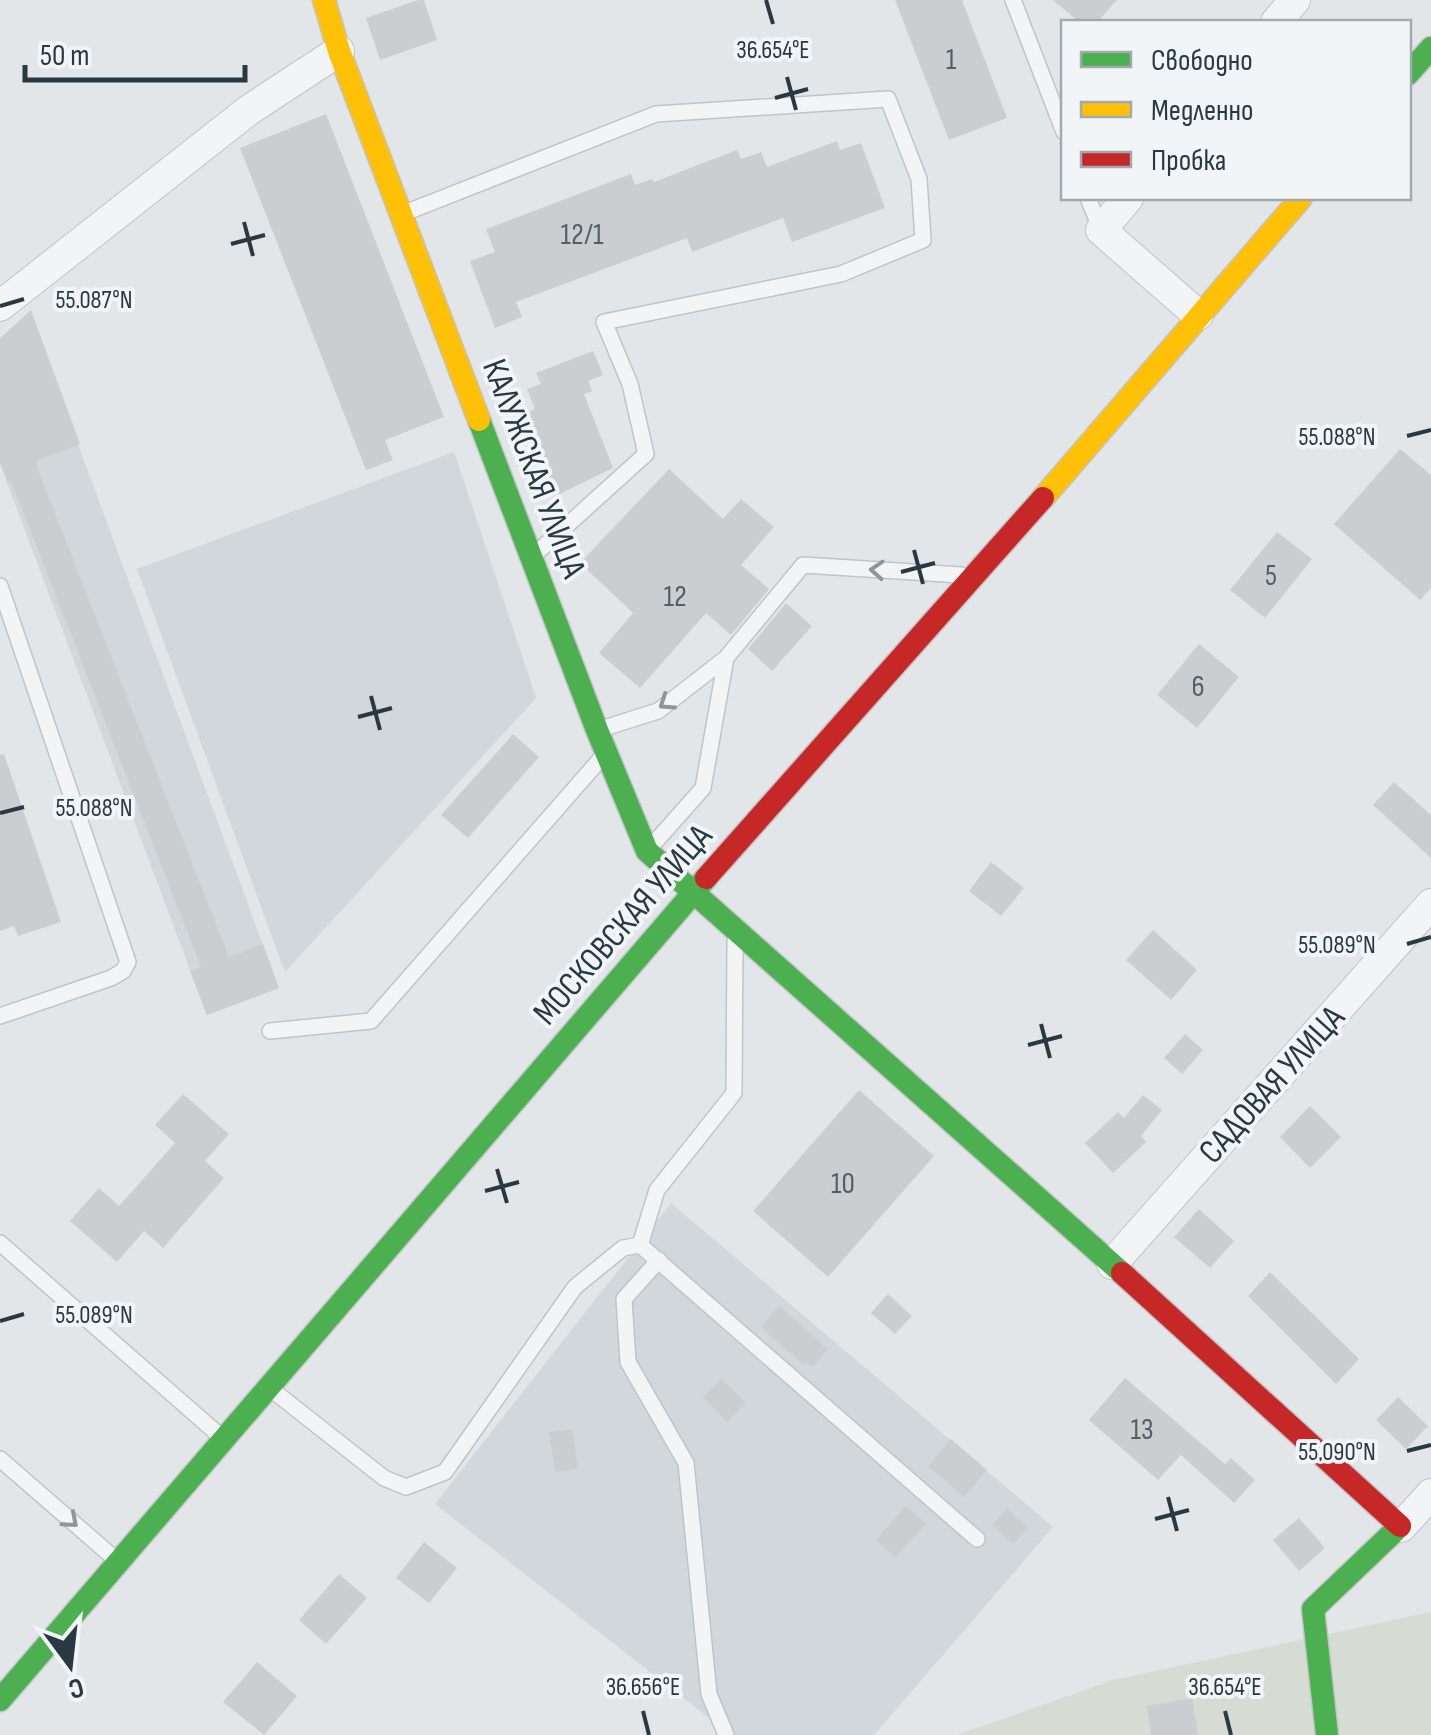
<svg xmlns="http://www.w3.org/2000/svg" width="1431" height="1735" font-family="'Sofia Sans Condensed',sans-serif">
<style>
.built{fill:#d1d7db}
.green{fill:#d6dcd3}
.building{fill:#cbced0}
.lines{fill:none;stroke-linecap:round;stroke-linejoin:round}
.lane-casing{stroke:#c1c4c6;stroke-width:18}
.street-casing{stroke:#c1c4c6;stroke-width:32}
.fast-casing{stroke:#c1c4c6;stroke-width:25}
.slow-casing{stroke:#c1c4c6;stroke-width:25}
.jam-casing{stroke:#c1c4c6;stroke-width:25}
.lane{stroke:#f2f4f5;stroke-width:15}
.street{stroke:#f2f4f5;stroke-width:30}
.fast{stroke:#4caf50;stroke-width:22}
.slow{stroke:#ffc107;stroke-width:22}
.jam{stroke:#c62828;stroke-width:22}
.oneway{stroke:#8e969c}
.ticks{fill:none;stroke:#293942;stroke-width:4}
.labels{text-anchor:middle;stroke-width:8;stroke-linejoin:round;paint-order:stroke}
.number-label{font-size:30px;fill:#525f66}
.street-label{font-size:35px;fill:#293942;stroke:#f1f5f7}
.ticks-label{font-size:25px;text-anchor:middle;fill:#293942;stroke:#f1f5f7;stroke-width:8;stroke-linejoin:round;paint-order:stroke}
</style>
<rect width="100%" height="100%" fill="#e3e6e8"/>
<path class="built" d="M32,320l247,668 -72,27 -207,-551v-116z
M454,452l82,246 -251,274 -148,-403z
M671,1203l382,324 -179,208h-143l-296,-231z"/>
<path class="green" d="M1431,1612v123h-474l156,-55z"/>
<path class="building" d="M418,0h6l13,40 -57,20 -14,-42z
M895,0h67l45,118 -58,22z
M1053,0h64l-20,22h-18z
M326,114l118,303 -59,23 8,20 -27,10 -126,-322z
M837,141l3,9 21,-7 24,65 -93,34 -9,-24 -91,34 -5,-14 -171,64 6,15 -27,11 -25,-67 25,-9 -9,-23 145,-55 4,11 17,-6 2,3 83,-32 4,9 20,-7 6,15z
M31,310l49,134 -44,17 2,9 191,487 34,-13 16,44 -72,27 -17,-44 11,-4 -190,-486 -3,1 -8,-19v-125z
M593,351l10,24 -15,6 4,10 -8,3 29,74 -60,29 -32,-82 14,-6 -8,-20 14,-5 -5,-11z
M1400,449l31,26v113l-11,12 -86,-76z
M669,469l54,50 18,-20 33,28 -33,38 28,24 -38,46 -25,-22 -66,75 -41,-35 34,-40 -53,-50z
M1277,532l35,27 -47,59 -35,-28z
M786,603l26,23 -40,45 -24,-22z
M1199,644l40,33 -42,51 -40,-33z
M513,734l26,23 -71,81 -27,-23z
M4,754l57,168 -43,14 -4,-10 -14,5v-176z
M1394,782l37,33v43l-58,-53z
M991,862l33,26 -23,28 -32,-25z
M1153,930l44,40 -26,30 -45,-40z
M1185,1034l18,16 -21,24 -18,-16z
M859,1090l75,66 -106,121 -75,-66z
M183,1094l46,40 -24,27 19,17 -61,70 -19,-17 -27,31 -47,-41 29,-33 20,18 56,-63 -20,-18z
M1143,1095l19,15 -21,26 5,6 -33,31 -28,-30 33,-31 6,6z
M1310,1106l31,31 -31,31 -30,-31z
M1199,1209l35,32 -24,27 -36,-31z
M1270,1272l89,87 -23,25 -88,-88z
M888,1294l24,22 -17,18 -24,-21z
M779,1306l49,43 -16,18 -6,-5 -2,3 -43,-38z
M1125,1378l100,86 6,-6 24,22 -21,23 -53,-48 -23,25 -69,-60z
M722,1379l24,24 -19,19 -24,-25z
M1398,1397l30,29 -22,23 -30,-29z
M573,1429l5,40 -23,3 -6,-40z
M951,1439l36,31 -23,27 -36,-31z
M906,1506l20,18 -31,33 -19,-17z
M1007,1509l21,19 -15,16 -21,-19z
M1299,1518l26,30 -26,23 -26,-31z
M424,1542l33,26 -28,35 -33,-25z
M339,1574l28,24 -41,46 -27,-24z
M257,1662l40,34 -33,39 -41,-33z
M1192,1698l6,37h-47l-4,-29z"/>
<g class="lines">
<g class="lane-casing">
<path id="lane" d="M1013,0l51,132
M1088,198l13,32
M402,214l254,-100 232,-15 31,80 4,61 -82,34 -237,48 26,62 16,70 -114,103
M0,586l128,376 -5,9 -12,7 -111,38
M601,729l57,-18 68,-53
M649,849l54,-61 23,-130 77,-93 158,10
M735,940l-1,153 -77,97 -17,55 337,294
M270,1031l101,-10 233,-266
M0,1243l219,192
M659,1260l-35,39 4,63 58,101 23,231 17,41
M276,1393l108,85 22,9 39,-15 130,-185 48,-39 17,-3
M0,1459l114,99"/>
</g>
<g class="street-casing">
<path id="street" d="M1276,22l19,-22
M1128,198l-27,32 97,85
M0,306l249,-196 90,-59
M1112,1264l319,-360
M1401,1527l30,-33"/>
</g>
<g class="fast-casing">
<path id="fast" d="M1408,74l23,-26
M479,420l118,310 50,121 475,422
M0,1700l706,-822
M1327,1735l-14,-126 87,-83"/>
</g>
<g class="slow-casing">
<path id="slow" d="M324,0l15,51 140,369
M1043,498l258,-300"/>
</g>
<g class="jam-casing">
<path id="jam" d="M706,878l337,-380
M1122,1273l278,253"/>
</g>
<use href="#lane" class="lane"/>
<use href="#street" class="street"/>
<use href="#fast" class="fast"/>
<use href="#slow" class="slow"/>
<use href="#jam" class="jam"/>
</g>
<defs><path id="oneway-chevron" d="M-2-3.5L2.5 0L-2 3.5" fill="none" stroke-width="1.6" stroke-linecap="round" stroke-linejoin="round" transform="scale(2.5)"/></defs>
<g class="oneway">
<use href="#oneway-chevron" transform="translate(877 570) rotate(-176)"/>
<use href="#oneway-chevron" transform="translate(666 703) rotate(146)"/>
<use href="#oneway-chevron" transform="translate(71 1521) rotate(41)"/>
</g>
<path class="ticks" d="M766,0l7,24M787,77l9,33M775,98l33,-9M244,222l9,34M231,244l34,-9M0,306l24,-7M1407,436l24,-6M914,550l9,34M901,572l34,-9M371,696l9,34M358,717l34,-9M0,813l24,-6M1407,944l24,-7M1041,1024l9,34M1028,1045l34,-9M497,1169l10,34M485,1191l34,-9M0,1321l24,-7M1407,1451l24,-6M1168,1497l9,34M1155,1519l34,-9M643,1711l6,24M1225,1711l6,24"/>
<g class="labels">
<g class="number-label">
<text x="951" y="69">1</text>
<text x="582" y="244">12/1</text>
<text x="1271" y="585">5</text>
<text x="675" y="606">12</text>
<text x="1198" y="696">6</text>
<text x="843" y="1193">10</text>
<text x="1142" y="1439">13</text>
</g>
<g class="street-label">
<text transform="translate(535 468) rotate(69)" y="12">КАЛУЖСКАЯ УЛИЦА</text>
<text transform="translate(622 924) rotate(-49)" y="12">МОСКОВСКАЯ УЛИЦА</text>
<text transform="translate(1271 1084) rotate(-48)" y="12">САДОВАЯ УЛИЦА</text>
</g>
</g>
<g class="ticks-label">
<text x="773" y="58">36.654°E</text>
<text x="94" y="308">55.087°N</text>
<text x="1337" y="445">55.088°N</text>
<text x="94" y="816">55.088°N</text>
<text x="1337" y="953">55.089°N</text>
<text x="94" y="1323">55.089°N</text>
<text x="1337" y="1460">55.090°N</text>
<text x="643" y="1695">36.656°E</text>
<text x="1225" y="1695">36.654°E</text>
</g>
<rect x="1061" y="20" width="350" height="180" fill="#f1f5f7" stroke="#a1aaaf" stroke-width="2.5"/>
<rect x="1081" y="52" width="50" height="15" fill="#4caf50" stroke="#a1aaaf" stroke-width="2.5"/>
<text x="1151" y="70" font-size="30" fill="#293942">Свободно</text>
<rect x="1081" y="102" width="50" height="15" fill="#ffc107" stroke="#a1aaaf" stroke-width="2.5"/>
<text x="1151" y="120" font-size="30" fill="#293942">Медленно</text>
<rect x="1081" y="152" width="50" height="15" fill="#c62828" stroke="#a1aaaf" stroke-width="2.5"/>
<text x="1151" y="170" font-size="30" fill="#293942">Пробка</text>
<g transform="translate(70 1665) rotate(165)" stroke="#f1f5f7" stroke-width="8" paint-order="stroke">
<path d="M0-8L18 38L0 25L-18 38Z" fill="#293942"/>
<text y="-15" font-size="28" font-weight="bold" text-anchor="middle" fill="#293942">С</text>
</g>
<path d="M25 65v15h220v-15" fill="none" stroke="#293942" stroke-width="5"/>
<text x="40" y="65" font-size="30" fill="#293942" stroke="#f1f5f7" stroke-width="8" paint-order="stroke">50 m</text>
</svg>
